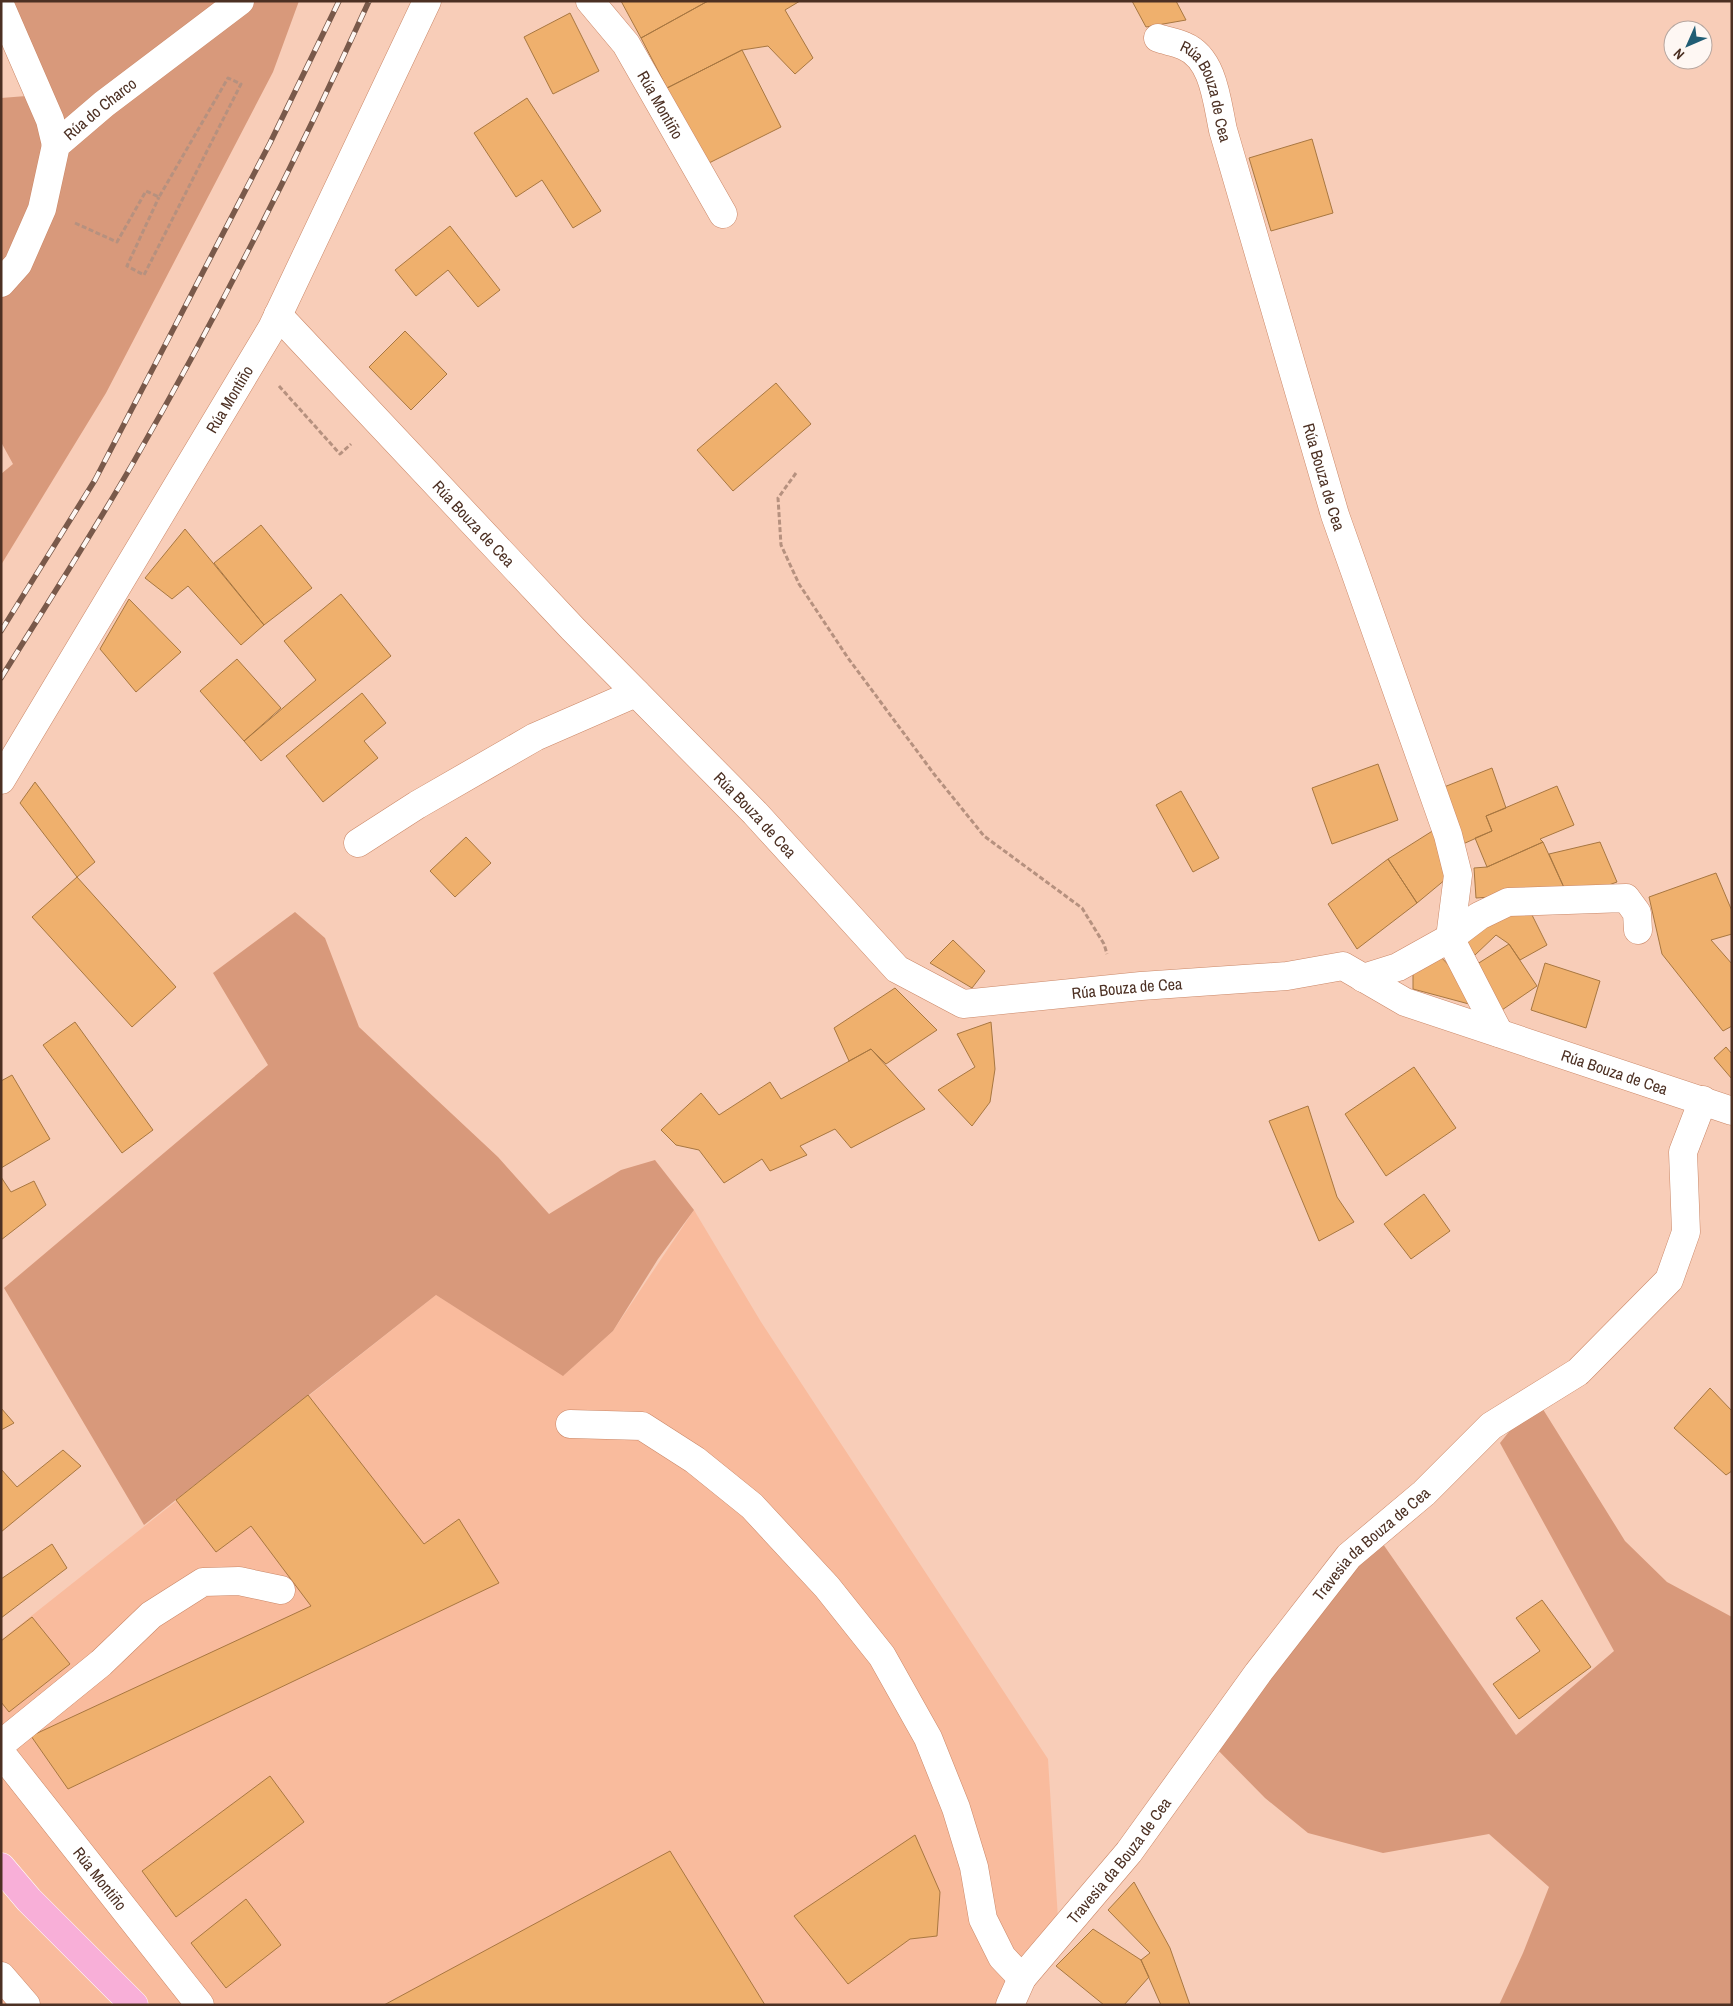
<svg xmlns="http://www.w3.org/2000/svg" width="1733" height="2006" font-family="'Archivo Narrow',sans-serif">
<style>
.built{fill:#f9bb9d}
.green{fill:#d8997b}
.building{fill:#efb06d;stroke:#a87741}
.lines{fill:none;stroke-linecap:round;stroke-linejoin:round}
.minor-casing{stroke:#ca8767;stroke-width:29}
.major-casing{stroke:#fff;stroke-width:29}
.path{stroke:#b6917f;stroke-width:3;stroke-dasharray:5 2.5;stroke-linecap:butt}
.minor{stroke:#fff;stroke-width:28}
.major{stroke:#f8afd8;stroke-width:28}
.rail-casing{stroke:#79594a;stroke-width:5.5}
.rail{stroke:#fef7f3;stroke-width:4;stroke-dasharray:11;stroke-linecap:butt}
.labels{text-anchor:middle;stroke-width:4;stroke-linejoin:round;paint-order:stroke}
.street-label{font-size:16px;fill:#4c3023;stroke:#fef7f3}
</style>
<rect width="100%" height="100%" fill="#f8cdb8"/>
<path class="built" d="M694,1210l67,112 287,437 11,176 -46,70h-1012v-365l435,-345 128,80 49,-44z"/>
<path class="green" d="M6,1h293l-26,71 -167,321 -105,172v-91l12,-10 -12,-22v-344l38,-3z
M295,912l30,26 34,89 139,130 51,57 72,-44 34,-10 39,50 -36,49 -45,72 -50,45 -127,-81 -292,230 -140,-237 264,-223 -55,-92z
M1536,1398l89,143 42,41 65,35v388h-233l24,-52 26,-66 -60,-53 -106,19 -75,-20 -43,-35 -56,-57 167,-207 140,201 98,-84 -114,-208z"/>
<path class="building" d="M621,1h87l-67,37z
M708,1h92l-15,9 28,48 -18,16 -27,-28 -26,4 -75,38 -26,-50z
M1132,1h44l10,19 -40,7z
M570,13l29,58 -46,23 -29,-57z
M742,50l39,77 -76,38 -38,-77z
M527,98l74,113 -28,17 -31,-48 -26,17 -42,-64z
M1312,139l21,74 -62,18 -22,-73z
M450,226l50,64 -22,17 -30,-37 -32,26 -21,-26z
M405,331l42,43 -36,36 -42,-43z
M776,383l35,41 -78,67 -36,-41z
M261,525l51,63 -48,37 -50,-62z
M185,529l79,96 -23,20 -53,-59 -16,13 -27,-21z
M341,594l50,62 -130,105 -17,-20 72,-61 -32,-39z
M129,599l52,53 -45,40 -36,-43z
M237,659l44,49 -37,33 -44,-50z
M362,693l24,30 -22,18 14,17 -55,44 -37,-46z
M1378,764l20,56 -66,24 -20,-56z
M1492,768l14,40 -20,8 6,15 -29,13 -24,-55z
M35,782l60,80 -18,15 -57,-74z
M1557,786l17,39 -34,14 3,3 -56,25 -12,-29 17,-7 -6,-15z
M1181,791l38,67 -26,14 -37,-67z
M1434,830l18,44 -35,29 -29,-44z
M466,837l25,26 -36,34 -25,-26z
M1543,842l23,50 -90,6 -2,-30 13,-1z
M1600,842l17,40 -22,8 -29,2 -17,-38z
M1388,859l29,44 -60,46 -29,-45z
M1716,873l16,38v23l-21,6 21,24v62l-9,5 -61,-77 -13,-57z
M77,877l99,110 -44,40 -100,-110z
M1529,909l18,36 -27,15 -11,-16 -13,-9 -21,20 -13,-15 41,-27z
M953,940l32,31 -13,17 -42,-25z
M1509,944l28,42 -35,24 -28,-44z
M1438,954l22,23 9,27 -56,-15v-21z
M1545,963l55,18 -14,47 -55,-18z
M895,988l42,42 -51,34 -15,-15 -22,12 -15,-33z
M75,1022l78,108 -31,23 -79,-108z
M991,1022l4,47 -5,33 -18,24 -34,-36 37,-23 -18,-33z
M1726,1047l6,7v25l-18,-21z
M871,1049l54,60 -74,39 -16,-19 -35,17 7,9 -37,16 -8,-12 -38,24 -25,-33 -23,-5 -15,-15 40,-37 18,22 51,-33 11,17z
M1414,1067l42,61 -70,48 -41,-62z
M12,1075l38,64 -49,29v-87z
M1308,1106l29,91 17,25 -35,19 -50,-120z
M1,1177l10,15 23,-11 12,24 -45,35z
M1424,1194l26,37 -39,28 -27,-35z
M1710,1388l22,23v60l-6,4 -52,-47z
M308,1395l116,149 35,-25 40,64 -431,206 -37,-53 280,-130 -60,-80 -35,26 -40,-52z
M1,1408l13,15 -13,7z
M63,1450l18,16 -80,66v-63l16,18z
M52,1544l15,24 -66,50v-39z
M1542,1600l49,67 -72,52 -26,-35 47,-33 -24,-33z
M32,1617l38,47 -61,48 -8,-10v-61z
M270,1776l34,46 -128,95 -34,-46z
M915,1835l25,57 -3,44 -27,3 -62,45 -54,-68z
M670,1851l95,154h-381z
M1134,1882l36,66 20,57h-29l-20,-45 9,-7 -42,-43z
M246,1899l35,46 -55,43 -35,-45z
M1093,1929l48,31 8,17 -25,28h-20l-48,-39z"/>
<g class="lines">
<g class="minor-casing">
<g id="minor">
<path id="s1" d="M590,1l36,43 97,170"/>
<path d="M1,7l49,113 6,25"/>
<path id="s2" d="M1158,38c8,3 18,4 26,8 30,12 33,57 39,84l112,385 113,320 10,40 -8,63 49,95"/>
<path id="s3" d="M1,283l17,-19 24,-55 14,-64 48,-41 136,-103"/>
<path id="s4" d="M278,315l295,314 182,184 142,156 66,35 178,-18 146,-10 56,-10 62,36 327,109"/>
<path id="s5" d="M1,780l271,-452 155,-327"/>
<path d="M358,843l59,-38 118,-68 101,-44"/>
<path d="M1363,978l35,-11 52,-29 29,-22 29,-14 118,-4 11,15 1,17"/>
<path d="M570,1424l72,2 53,34 57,46 75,81 55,69 46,82 28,70 18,59 9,52 19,38 20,21"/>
<path d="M1,1744l100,-81 50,-48 52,-33 36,-1 42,9"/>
<path id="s6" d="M1,1753l199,252"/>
<path d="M1,1976l25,29"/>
<path id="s7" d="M1010,2005l12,-27 107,-126 129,-179 91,-117 75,-63 67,-67 87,-54 91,-92 17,-48 -3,-80 20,-52"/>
</g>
</g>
<g class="major-casing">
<path id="major" d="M1,1867l28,33 105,105"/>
</g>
<path class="path" d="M75,223l42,19 29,-51 13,6 69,-119 13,6 -97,191 -17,-9 32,-69
M279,386l61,68 11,-10
M796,473l-18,25 3,47 18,39 49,74 86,116 50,62 98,72 22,36 3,10"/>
<use href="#minor" class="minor"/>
<use href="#major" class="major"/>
<g class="rail-casing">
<path id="rail" d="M1,631l94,-151 175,-337 69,-142
M1,678c44,-71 90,-142 132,-215 86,-150 164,-304 236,-462"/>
</g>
<use href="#rail" class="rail"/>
</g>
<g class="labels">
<g class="street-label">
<text dy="6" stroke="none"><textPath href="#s2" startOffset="80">Rúa Bouza de Cea</textPath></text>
<text dy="6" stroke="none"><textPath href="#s1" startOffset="126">Rúa Montiño</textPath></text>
<text dy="6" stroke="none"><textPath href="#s3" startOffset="208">Rúa do Charco</textPath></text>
<text dy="6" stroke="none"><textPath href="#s5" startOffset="444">Rúa Montiño</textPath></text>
<text dy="6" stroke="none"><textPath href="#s2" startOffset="485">Rúa Bouza de Cea</textPath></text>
<text dy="6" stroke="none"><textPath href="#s4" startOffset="286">Rúa Bouza de Cea</textPath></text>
<text dy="6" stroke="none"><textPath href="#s4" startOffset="691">Rúa Bouza de Cea</textPath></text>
<text dy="6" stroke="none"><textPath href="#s4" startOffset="1140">Rúa Bouza de Cea</textPath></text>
<text dy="6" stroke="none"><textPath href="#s4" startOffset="1650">Rúa Bouza de Cea</textPath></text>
<text dy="6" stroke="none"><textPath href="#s7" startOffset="588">Travesia da Bouza de Cea</textPath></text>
<text dy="6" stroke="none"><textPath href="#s7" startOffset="182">Travesia da Bouza de Cea</textPath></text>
<text dy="6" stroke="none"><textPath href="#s6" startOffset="160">Rúa Montiño</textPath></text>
</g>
</g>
<rect width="1733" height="2006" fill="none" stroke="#4c3023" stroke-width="5"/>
<g transform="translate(1688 45) rotate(225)"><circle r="24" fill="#fef7f3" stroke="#b7a7a0"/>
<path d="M0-4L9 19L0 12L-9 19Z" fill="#205d74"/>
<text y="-8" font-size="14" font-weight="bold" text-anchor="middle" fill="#4c3023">N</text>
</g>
</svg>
